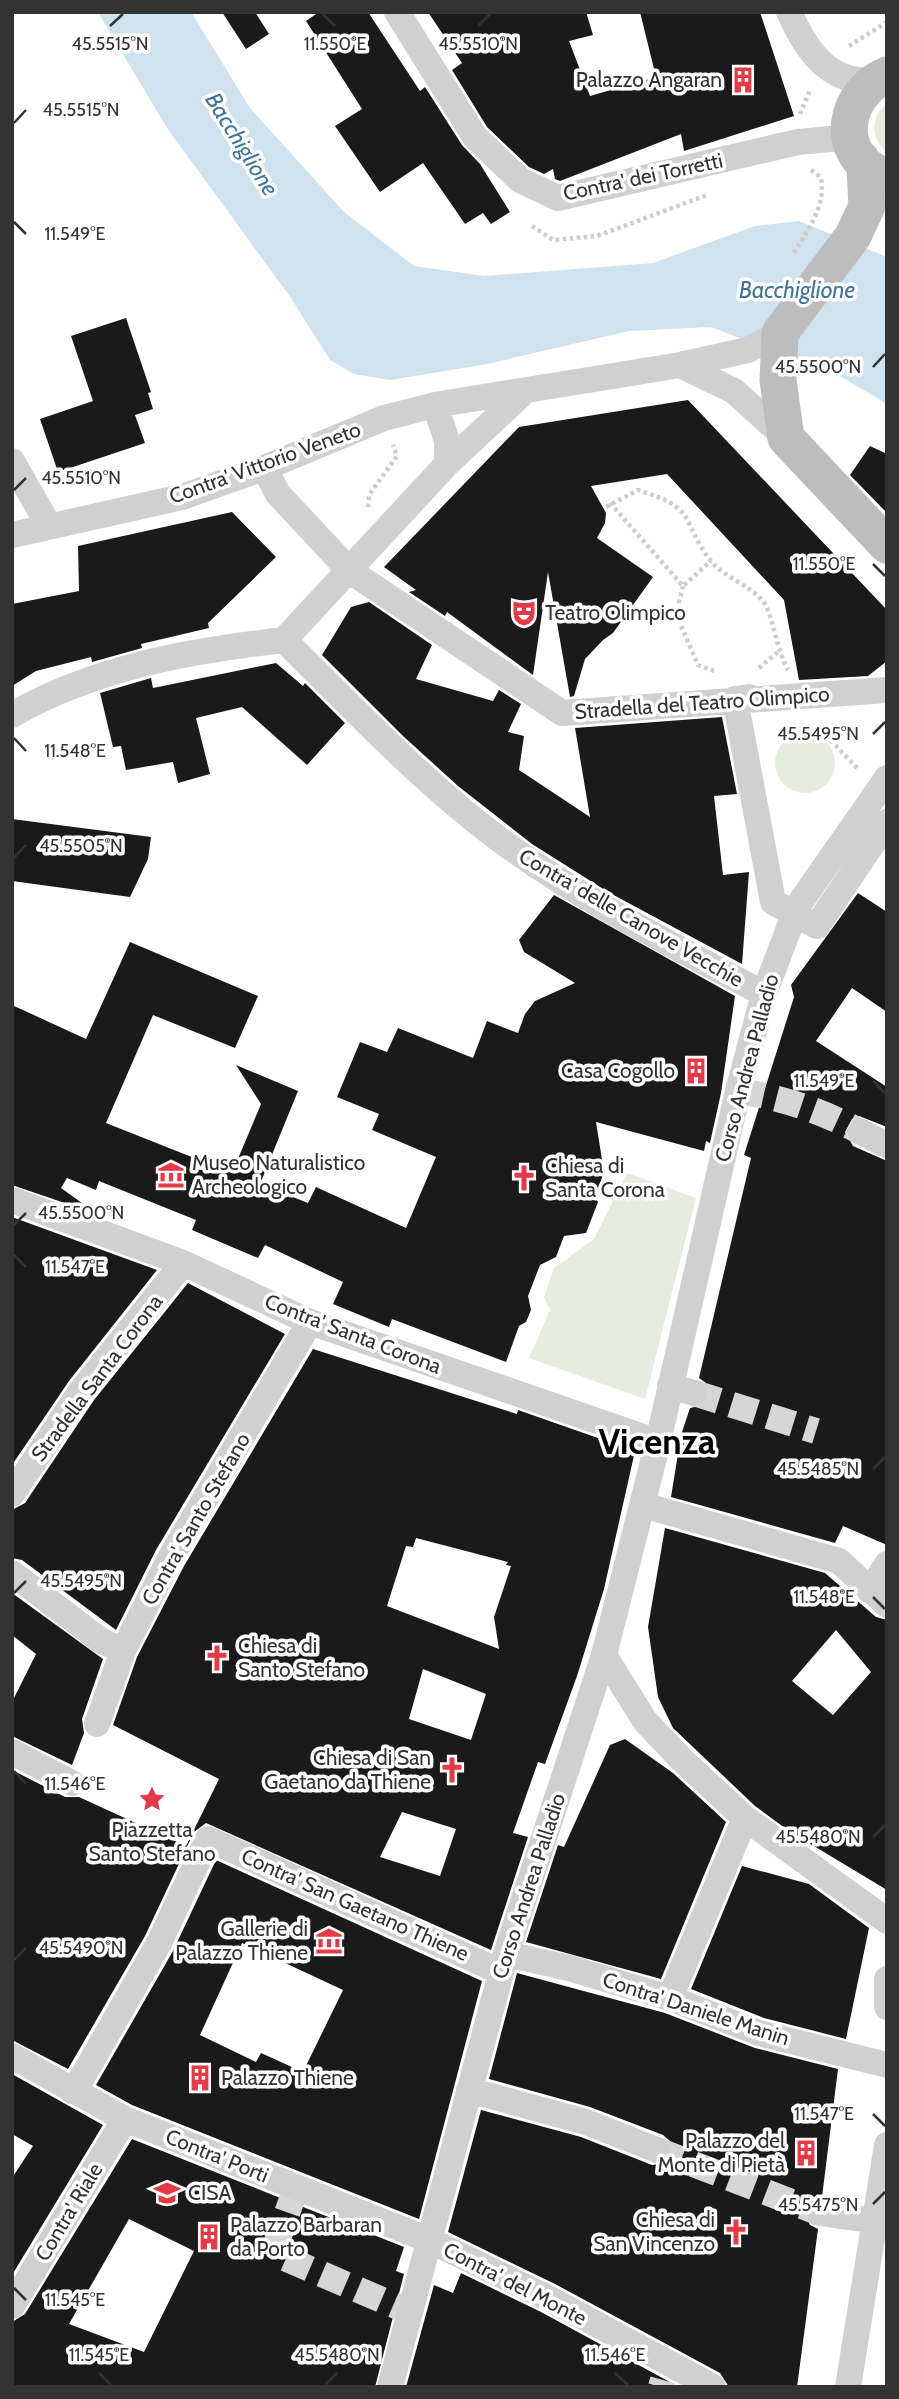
<svg xmlns="http://www.w3.org/2000/svg" width="899" height="2399" font-family="Cabin,sans-serif">
<style>
.green{fill:#e6ecdf}
.water{fill:#cfe2ee}
.building{fill:#1a1a1a;fill-rule:evenodd}
.lines{fill:none;stroke-linecap:round;stroke-linejoin:round}
.street-tunnel{stroke:#d6d6d6;stroke-width:26;stroke-dasharray:26 13;stroke-linecap:butt}
.path{stroke:#cdcdcd;stroke-width:4.5;stroke-dasharray:3.5 3.5;stroke-linecap:butt}
.street{stroke:#d0d0d0;stroke-width:26}
.secondary{stroke:#bdbdbd;stroke-width:37}
.ticks{fill:none;stroke:#333;stroke-width:2.5}
.labels{text-anchor:middle;stroke-width:7;stroke-linejoin:round;paint-order:stroke}
.poi-label{font-size:21px;fill:#333;stroke:#fff;text-anchor:start}
.street-label{font-size:21px;fill:#333;stroke:#fff}
.water-label{font-size:23px;font-style:italic;fill:#3f7597;stroke:#fff}
.town-label{font-size:35px;font-weight:bold;fill:#000;stroke:#fff}
.ticks-label{font-size:18px;text-anchor:middle;fill:#333;stroke:#fff;stroke-width:7;stroke-linejoin:round;paint-order:stroke}
</style>
<rect width="100%" height="100%" fill="#fff"/>
<path class="green" d="M887,103v49c-17,-13 -17,-35 0,-49z
M775 763a30 30 0 1 1 60 0a30 30 0 1 1-60 0Z
M627,1173l69,25 -51,201 -116,-41 21,-48 -6,-13 10,-29 40,-29z"/>
<path class="water" d="M98,12h93l59,96 94,104 70,54 70,10 169,-13 102,-37 44,-5 88,36v147l-47,-28 -129,-49 -82,4 -142,33 -97,16 -36,-6 -24,-14 -39,-62 -124,-170z"/>
<path class="building" d="M222,12h33l14,22 -23,15z
M319,12h49l52,79 5,-4 37,58 18,19 30,48 -19,12 -8,-11 -18,11 -42,-61 -43,29 -45,-66 27,-17 -56,-88z
M428,12h158l7,23 -24,6 21,55 66,-19 -16,-65h120l34,104 -110,35 -3,-17 -121,47 -5,-2 -2,-10 -9,5 -15,-7 -42,-40 -35,-57 10,-7z
M126,318l25,74 -3,1 5,16 -18,6 10,28 -87,29 -18,-53 53,-18 -22,-65z
M688,400l199,210v51l-19,15 -69,4 -15,-80 -117,-126 -76,12 15,27 -1,10 -8,15 56,39 -40,56 -10,7 -18,19 -11,37 -4,1 -22,-125 -15,103 -86,-63 -2,4 -36,-24 7,-2 -32,-23 135,-140z
M870,446l17,8v59l-37,-38z
M232,512l44,45 -68,66 1,5 -68,16 1,4 -50,14 -1,-5 -55,14 -24,15v-82l67,-13 -1,-45z
M369,602l63,43 -16,34 77,22 6,-11 22,14 -13,28 16,4 -5,34 71,47 -15,-89 147,-11 15,77 -23,2 9,79 26,-3 -7,92 -134,-72 -76,-48 -74,-58 -55,-50 -81,-81 29,-48z
M276,663l27,23 2,-3 40,40 -38,42 -65,-58 -46,11 14,56 -32,9 -5,-21 -47,8 -5,-24 -8,1 -13,-54 51,-15 2,10z
M12,819l139,18 -3,22 -18,38 -118,-16z
M858,893l29,19v100l-35,-24 -36,53 71,46v40l-28,-11 -7,3 -7,13 8,14 34,15v384l-44,-19 -8,17 -164,-46 10,-62 9,-27 14,-3 5,-8 -3,-14 -7,-5 52,-220 -7,-3 50,-158 -3,-12z
M554,895l181,101 -14,97 -11,50 -4,-2 -2,10 -108,-29 8,50 -9,25 3,5 -12,31 -22,3 -8,21 -16,8 -12,31 3,14 -5,12 -7,4 -13,36 -114,-43 -3,8 -56,-23 10,-22 -78,-37 -7,13 -66,-28 4,-10 -97,-39 -3,9 -29,-12 -6,10 28,20 -1,3 -76,-26v-180l74,34 44,-97 128,54 -23,52 -82,-33 -47,108 126,50 29,-69 -25,-39 62,26 -38,93 48,19 8,-16 90,41 30,-71 -64,-27 7,-16 -42,-17 23,-55 27,10 11,-24 75,30 14,-37 31,12 7,-19 10,-13 40,-18 -51,-31 -5,-12z
M12,1217l145,53 -88,111 -57,84z
M188,1283l97,51 -129,216 -40,80 -94,-70 -10,-2v-48l13,-7 69,-103z
M313,1349l204,65 1,-4 117,41 -31,138 -27,87 -32,88 -7,-2 -25,71 15,4 -37,113 -285,-127 -12,9 -49,104 -77,133 -56,-29v-270l53,27h14l107,49 33,-67 -106,-54 24,-68 47,-91zM416,1538l92,24 -2,3 5,1 -17,51 5,32 -112,-43 19,-60 7,1zM423,1669l63,25 -15,46 -62,-21zM402,1812l54,17 -16,47 -60,-19z
M665,1528l160,45 51,44 11,3v270l-98,-59 -34,-25 -82,-78 -15,-31 -10,-70zM836,1630l35,42 -38,43 -41,-34z
M12,1593l91,66 -21,60 2,14 -12,32 -60,-29v-34l24,-48 -24,-19z
M625,1739l48,34 53,49 -65,157 -135,-37 32,-97 6,2 46,-102z
M216,1860l266,121 -63,238 -287,-114 -36,-20 77,-134zM242,1943l101,47 -40,82 -42,-19 -5,9 -56,-27z
M742,1866l67,18 60,44 -23,111 -82,-21 -73,-29z
M517,1973l148,40 90,35 83,21 -16,128 -14,6 -4,8 6,14 8,4 -21,158h-68l-9,-14 -165,-89 -107,-52 33,-122 100,27 71,28 14,-2 6,-8 -2,-14 -7,-6 -73,-28 -101,-28z
M12,2074l91,51 -91,150v-97l21,-32 -21,-12z
M132,2139l272,108 -8,24 8,3 -29,113h-363v-65l13,-8zM129,2219l65,32 -50,101 -75,-28z
M461,2273l80,39 138,75h-273l28,-102 19,8z"/>
<g class="lines">
<path class="street-tunnel" d="M738,1091c43,6 84,20 123,41
M694,1393l122,38
M657,2150l163,63
M296,2188l-20,56 6,13 128,55
M661,2387l2,-7"/>
<path class="path" d="M849,46l38,-24
M800,114l10,-24
M532,226l21,14 44,-4 110,-41
M794,253c14,-24 32,-46 27,-75l-11,-9
M610,503l73,83 28,-25
M368,507l1,-12 28,-39 -4,-11
M606,507l32,-17c61,19 41,28 72,70 14,18 43,26 55,44 8,14 12,46 23,66
M683,586l-7,28 22,51 19,7
M759,668l19,-16
M816,725l42,44"/>
<path class="street" d="M397,12l78,125 45,43 38,18 240,-56 53,-5
M789,12c17,38 40,73 86,68
M680,365l54,26 52,47
M435,405l12,36v23
M12,461l37,65
M264,468l14,26 72,77 212,142 325,-23
M12,535l170,-38 82,-29 120,-50 51,-13 245,-40 68,-15 32,-17
M284,640c72,71 142,146 223,205 80,58 170,102 257,149
M284,640l163,-176 78,-73
M749,697l-14,2 38,203 44,24 70,-104
M12,715c83,-48 178,-64 272,-75
M861,1132l26,13
M12,1200l171,63 127,59 348,120
M670,1386l24,7
M12,1494l69,-103 102,-128
M643,1505l196,56 48,44
M12,1573l88,67 23,11
M870,1591l17,-27
M604,1655l41,66 38,40 62,57 142,103
M97,1724l26,-73 47,-93 140,-236
M12,1752l60,31
M506,1954l63,14 101,30 89,35 128,32
M887,1979v28
M670,1998l75,-180
M12,2056l113,63 304,121 119,58 165,89
M469,2090l117,32 71,28
M72,2091l11,-15 76,-133 49,-104 293,133
M820,2213l56,8
M12,2306l113,-187
M390,2387l116,-433 98,-299 54,-213 80,-351 26,-97 33,-87 90,-129
M848,2387l39,-242"/>
<path class="secondary" d="M861,159l4,9 2,38 -14,30 -73,97 -2,47 8,58 101,107
M879,174c-46,-22 -35,-81 8,-99"/>
</g>
<path class="ticks" d="M323,14l12,12M110,26l13,-12M478,26l12,-12M14,123l12,-13M14,222l12,12M873,367l12,-13M14,490l12,-12M873,564l12,12M873,734l12,-12M14,738l12,13M14,858l12,-13M873,1081l12,12M14,1225l12,-12M14,1255l12,12M873,1469l12,-12M14,1593l12,-12M873,1597l12,12M14,1771l12,13M873,1837l12,-12M14,1960l12,-12M873,2114l12,12M873,2204l12,-12M14,2288l12,12M99,2373l12,12M615,2373l13,12M325,2385l12,-12"/>
<defs>
<g id="building-bare" transform="scale(2.1)"><path d="M-4-6H4V6H1V3H-1V6H-4ZM-2.5-4.3h1.7v1.8h-1.7ZM.8-4.3h1.7v1.8H.8ZM-2.5-1h1.7V.8h-1.7ZM.8-1h1.7V.8H.8Z" fill="#e63946" stroke="#fff" stroke-width="2.5" paint-order="stroke"/></g>
<g id="theatre-bare" transform="scale(2.1)"><path d="M-5-5.5Q0-4 5-5.5V0Q5 5 0 6Q-5 5-5 0ZM-3.3-2.5H-1v1.5H-3.3ZM1-2.5H3.3v1.5H1ZM-2.8 1Q0 5.5 2.8 1Z" fill="#e63946" stroke="#fff" stroke-width="2.5" paint-order="stroke"/></g>
<g id="museum-bare" transform="scale(2.1)"><path d="M0-6L6-3V-2H-6V-3ZM-5-1h2V3h-2ZM-1-1h2V3h-2ZM3-1h2V3H3ZM-6 4H6V6H-6Z" fill="#e63946" stroke="#fff" stroke-width="2.5" paint-order="stroke"/></g>
<g id="church-bare" transform="scale(2.1)"><path d="M-1.2-6h2.4v3.5h3.3v2.4h-3.3V6h-2.4V-.1h-3.3v-2.4h3.3Z" fill="#e63946" stroke="#fff" stroke-width="2.5" paint-order="stroke"/></g>
<g id="sight-bare" transform="scale(2.1)"><path d="M0-6L1.8-2.2L6-1.7L2.9 1.2L3.7 5.4L0 3.3L-3.7 5.4L-2.9 1.2L-6-1.7L-1.8-2.2Z" fill="#e63946" stroke="#fff" stroke-width="2.5" paint-order="stroke"/></g>
<g id="school-bare" transform="scale(2.1)"><path d="M0-5L7-2L0 1L-7-2ZM-4 1L0 2.5L4 1V4Q0 6-4 4Z" fill="#e63946" stroke="#fff" stroke-width="2.5" paint-order="stroke"/></g>
</defs>
<g fill-rule="evenodd">
<use href="#building-bare" x="743" y="80"/>
<use href="#theatre-bare" x="524" y="613"/>
<use href="#building-bare" x="696" y="1071"/>
<use href="#museum-bare" x="171" y="1175"/>
<use href="#church-bare" x="524" y="1178"/>
<use href="#church-bare" x="217" y="1658"/>
<use href="#church-bare" x="452" y="1770"/>
<use href="#sight-bare" x="152" y="1799"/>
<use href="#museum-bare" x="329" y="1941"/>
<use href="#building-bare" x="200" y="2078"/>
<use href="#building-bare" x="806" y="2153"/>
<use href="#school-bare" x="167" y="2193"/>
<use href="#church-bare" x="736" y="2232"/>
<use href="#building-bare" x="209" y="2237"/>
</g>
<g class="labels">
<g class="poi-label">
<text x="722" y="87" text-anchor="end">Palazzo Angaran</text>
<text x="545" y="620">Teatro Olimpico</text>
<text x="675" y="1078" text-anchor="end">Casa Cogollo</text>
<text x="192" y="1170">Museo Naturalistico<tspan x="192" dy="24">Archeologico</tspan></text>
<text x="545" y="1173">Chiesa di<tspan x="545" dy="24">Santa Corona</tspan></text>
<text x="238" y="1653">Chiesa di<tspan x="238" dy="24">Santo Stefano</tspan></text>
<text x="431" y="1765" text-anchor="end">Chiesa di San<tspan x="431" dy="24">Gaetano da Thiene</tspan></text>
<text x="152" y="1837" text-anchor="middle">Piazzetta<tspan x="152" dy="24">Santo Stefano</tspan></text>
<text x="308" y="1936" text-anchor="end">Gallerie di<tspan x="308" dy="24">Palazzo Thiene</tspan></text>
<text x="221" y="2085">Palazzo Thiene</text>
<text x="785" y="2148" text-anchor="end">Palazzo del<tspan x="785" dy="24">Monte di Pietà</tspan></text>
<text x="188" y="2200">CISA</text>
<text x="715" y="2227" text-anchor="end">Chiesa di<tspan x="715" dy="24">San Vincenzo</tspan></text>
<text x="230" y="2232">Palazzo Barbaran<tspan x="230" dy="24">da Porto</tspan></text>
</g>
<g class="street-label">
<text transform="translate(643 177) rotate(-12)" y="7">Contra' dei Torretti</text>
<text transform="translate(265 463) rotate(-20)" y="7">Contra' Vittorio Veneto</text>
<text transform="translate(702 703) rotate(-4)" y="7">Stradella del Teatro Olimpico</text>
<text transform="translate(631 918) rotate(30)" y="7">Contra' delle Canove Vecchie</text>
<text transform="translate(747 1068) rotate(-75)" y="7">Corso Andrea Palladio</text>
<text transform="translate(353 1334) rotate(21)" y="7">Contra' Santa Corona</text>
<text transform="translate(97 1378) rotate(-53)" y="7">Stradella Santa Corona</text>
<text transform="translate(196 1519) rotate(-60)" y="7">Contra' Santo Stefano</text>
<text transform="translate(529 1886) rotate(-72)" y="7">Corso Andrea Palladio</text>
<text transform="translate(355 1905) rotate(24)" y="7">Contra' San Gaetano Thiene</text>
<text transform="translate(696 2009) rotate(18)" y="7">Contra' Daniele Manin</text>
<text transform="translate(217 2156) rotate(22)" y="7">Contra' Porti</text>
<text transform="translate(69 2212) rotate(-59)" y="7">Contra' Riale</text>
<text transform="translate(515 2284) rotate(27)" y="7">Contra' del Monte</text>
</g>
<g class="water-label">
<text transform="translate(242 144) rotate(58)" y="8">Bacchiglione</text>
<text x="797" y="298">Bacchiglione</text>
</g>
<g class="town-label">
<text x="657" y="1454">Vicenza</text>
</g>
</g>
<g class="ticks-label">
<text x="110" y="50">45.5515°N</text>
<text x="335" y="50">11.550°E</text>
<text x="478" y="50">45.5510°N</text>
<text x="81" y="116">45.5515°N</text>
<text x="75" y="240">11.549°E</text>
<text x="818" y="373">45.5500°N</text>
<text x="81" y="484">45.5510°N</text>
<text x="824" y="570">11.550°E</text>
<text x="818" y="740">45.5495°N</text>
<text x="75" y="757">11.548°E</text>
<text x="81" y="852">45.5505°N</text>
<text x="824" y="1087">11.549°E</text>
<text x="81" y="1219">45.5500°N</text>
<text x="75" y="1273">11.547°E</text>
<text x="818" y="1475">45.5485°N</text>
<text x="81" y="1587">45.5495°N</text>
<text x="824" y="1603">11.548°E</text>
<text x="75" y="1790">11.546°E</text>
<text x="818" y="1843">45.5480°N</text>
<text x="81" y="1954">45.5490°N</text>
<text x="824" y="2120">11.547°E</text>
<text x="818" y="2211">45.5475°N</text>
<text x="75" y="2306">11.545°E</text>
<text x="99" y="2361">11.545°E</text>
<text x="337" y="2361">45.5480°N</text>
<text x="615" y="2361">11.546°E</text>
</g>
<rect width="899" height="2399" fill="none" stroke="#333333" stroke-width="28"/>
</svg>
